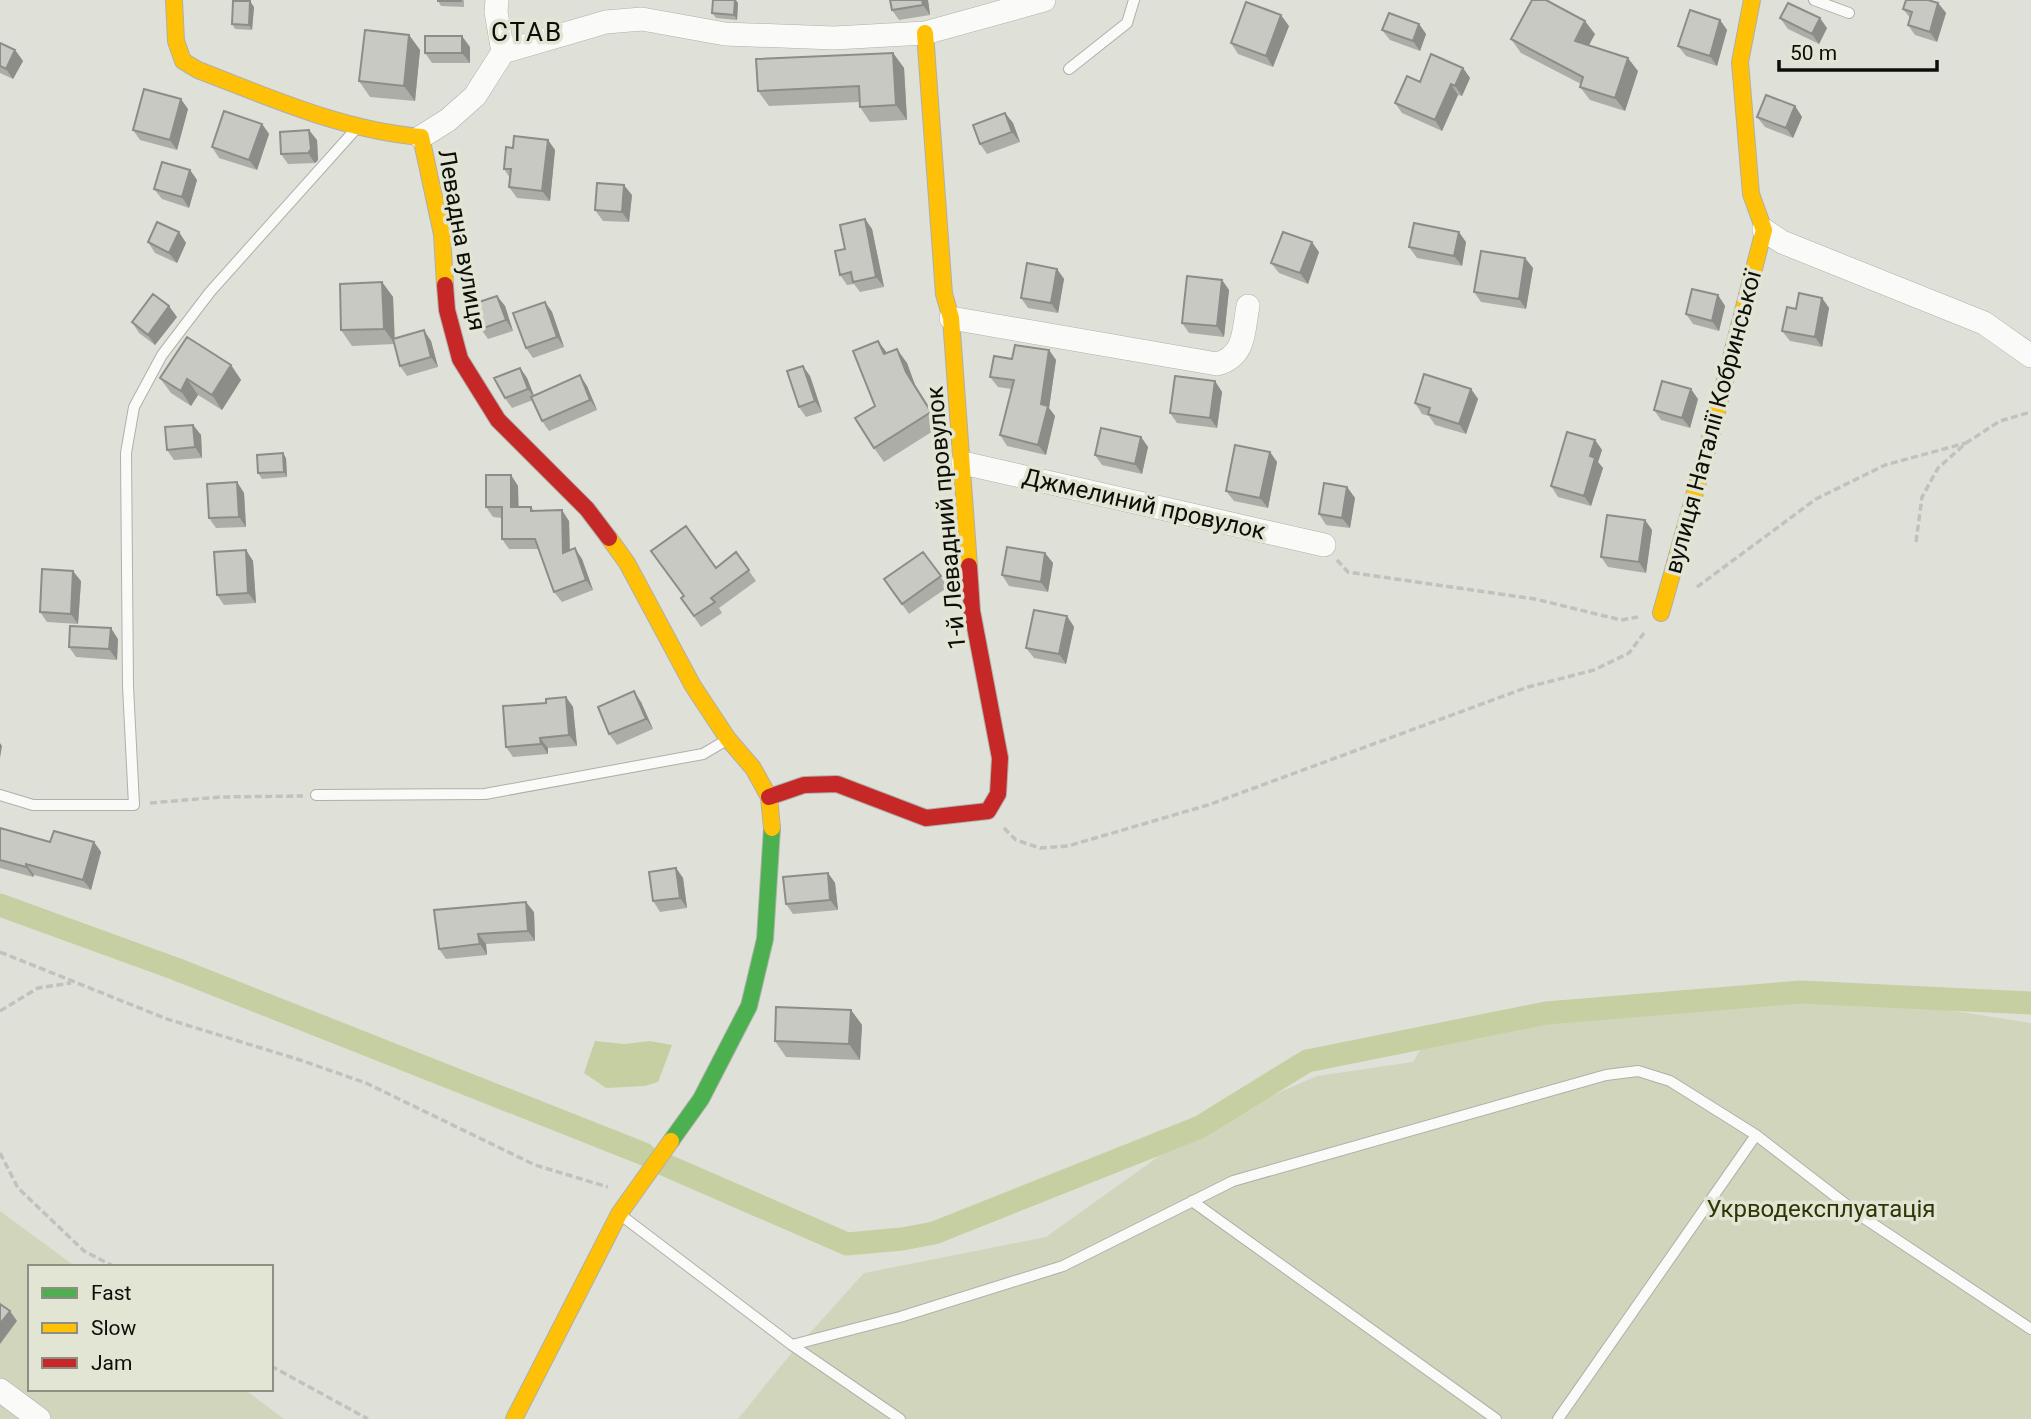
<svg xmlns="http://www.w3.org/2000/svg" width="2031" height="1419" font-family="Roboto,sans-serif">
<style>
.green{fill:#d0d5bc}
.water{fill:#c6cfa1}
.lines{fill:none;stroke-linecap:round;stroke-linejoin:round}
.canal{stroke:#c6cfa1;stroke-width:23}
.lane-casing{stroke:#aeb0a9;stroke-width:12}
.street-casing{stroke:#aeb0a9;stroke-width:24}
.fast-casing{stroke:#aeb0a9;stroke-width:18}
.slow-casing{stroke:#aeb0a9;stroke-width:18}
.jam-casing{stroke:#aeb0a9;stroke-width:18}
.path{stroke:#c1c1be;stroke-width:3.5;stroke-dasharray:7 3.5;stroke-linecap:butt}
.lane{stroke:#fafaf9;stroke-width:10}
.street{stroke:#fafaf9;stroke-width:23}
.fast{stroke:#4caf50;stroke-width:16}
.slow{stroke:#ffc107;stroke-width:16}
.jam{stroke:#c62828;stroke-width:16}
.wall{fill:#acada7}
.shaded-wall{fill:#8c8d88}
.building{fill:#c8c9c2;stroke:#8c8d88;stroke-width:2}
.labels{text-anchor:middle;stroke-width:7;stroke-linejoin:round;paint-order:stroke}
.street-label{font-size:24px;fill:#0d0e09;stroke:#e2e5d4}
.park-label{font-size:24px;fill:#2f3505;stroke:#e2e5d4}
.neighbourhood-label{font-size:26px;letter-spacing:2px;fill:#0d0e09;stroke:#e2e5d4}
</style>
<rect width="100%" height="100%" fill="#dfe1d8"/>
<path class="green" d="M1878,999l153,24v396h-1293l51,-63 75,-83 182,-36 154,-110 117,-51 96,-14 14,-23 119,-26 120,-9z
M0,1211l76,56h-46v122h214l40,30h-284z"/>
<path class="water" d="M595,1041l29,3 26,-3 22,4 -14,37 -13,4 -39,2 -22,-15z"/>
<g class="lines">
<path class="canal" d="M0,905l176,64 468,185
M663,1164l184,80 55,-5 32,-6 266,-106 107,-66 239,-48 255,-21 230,11"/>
<g class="lane-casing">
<path id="lane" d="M1814,0l35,13
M1069,69l58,-46 7,-23
M0,795l33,10h101l-6,-119 -2,-233 8,-46 28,-52 48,-63 145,-162
M316,795l169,-1 218,-40 22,-13
M1192,1201l304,218
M622,1216l170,129 108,74
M792,1345l108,-28 163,-51 170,-85 373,-106 32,-4 32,10 86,54 105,81 170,113
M1558,1419l198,-284"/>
</g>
<g class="street-casing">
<path id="street" d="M497,0l-1,12 7,40
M503,52l103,-30 36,-3 83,15 109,4 91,-5 119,-33
M421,137l27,-17 27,-24 28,-44
M1764,230l18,12 202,81 47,33
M951,318l266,46c29,-8 26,-33 31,-58
M963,463l361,82
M0,1390l39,29"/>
</g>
<g class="fast-casing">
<path id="fast" d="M671,1141l30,-42 48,-93 16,-67 7,-111"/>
</g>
<g class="slow-casing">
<path id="slow" d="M174,0l2,41 7,20 15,9c73,28 144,60 223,67l21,97 3,51
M925,33l19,261 7,24 18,248
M609,538l18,25 66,123 35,53 25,29 16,29 3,31
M1661,613l46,-163 57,-220 -13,-36 -11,-132 12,-62
M514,1419l105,-205 52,-73"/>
</g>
<g class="jam-casing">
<path id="jam" d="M445,285l2,25 13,49 38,61 89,89 22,29
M769,797l35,-12 33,-1 89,34 62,-7 10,-17 2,-36 -28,-147 -3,-45"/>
</g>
<path class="path" d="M1916,542l6,-45 16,-29 28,-25 34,-22 31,-9
M1337,560l11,12 187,27 86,21 17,-3
M1697,587l119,-88 69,-34 81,-22
M150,803l71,-6 82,-1
M1004,828l12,12 24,8 28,-2 140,-41 320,-118 66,-17 35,-17 15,-20
M0,952l167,67 133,41 66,23 169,82 73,22
M0,1011l38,-23 33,-5
M0,1153l18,35 66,63 31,16
M271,1366l97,53"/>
<use href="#lane" class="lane"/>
<use href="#street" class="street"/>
<use href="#fast" class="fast"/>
<use href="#slow" class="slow"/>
<use href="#jam" class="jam"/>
</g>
<path class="wall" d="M464,0v7l-23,-1 -3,-5z
M928,0l2,15 -31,5 -7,-10z
M738,3l-1,17 -21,-2 -4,-5z
M1938,3l8,10 -9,29 -22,-7 -7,-10 2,-7 -7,-9z
M254,7l-2,23 -17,-1 -3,-5z
M1780,18l47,10 -8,16 -31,-15z
M1720,20l7,10 -10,36 -31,-10 -8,-10z
M1419,24l7,10 -6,17 -30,-11 -8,-10z
M1289,26l-16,41 -35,-13 -7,-11z
M1595,34l-6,11 49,26 -13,40 -35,-11 -10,-13 1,-3 -60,-31 -10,-14z
M409,35l11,15 -5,51 -45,-4 -11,-16z
M0,43l15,7 8,11 -10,18 -13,-6z
M470,47v16h-38l-7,-10z
M893,53l11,15 3,52 -37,2 -10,-15 -1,-5 -90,4 -11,-15z
M1463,68l7,10 -8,18 -4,-1 -16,36 -40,-18 -7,-10 25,-21z
M1795,106l7,11 -9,21 -28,-11 -8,-10z
M188,109l-11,41 -37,-10 -7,-10z
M1005,113l8,10 7,19 -33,12 -7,-10z
M262,124l7,10 -12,36 -38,-12 -7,-11z
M317,140l1,20 -3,3 -27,1 -7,-10z
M548,140l7,10 -5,51 -33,-3 -8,-11 1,-9 -6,-9 9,-21z
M190,170l7,10 -8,28 -27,-9 -8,-10z
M632,195l-3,27 -26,-1 -8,-11z
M865,219l7,10 12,58 -24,5 -6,-8 -7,1 -7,-10 5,-26z
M179,232l7,11 -9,20 -22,-10 -7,-11z
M1466,242l-4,24 -45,-8 -8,-11z
M1319,252l-11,32 -29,-11 -8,-10z
M1525,258l8,10 -7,41 -45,-7 -7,-10z
M1057,269l7,10 -6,34 -30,-5 -7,-10z
M1222,280l7,10 -5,47 -35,-4 -7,-10z
M382,282l11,15 1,41 37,3 7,26 -31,9 -7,-10 -6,-22 -42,2 -11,-16z
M1718,295l7,11 -6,25 -26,-7 -7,-10z
M497,296l8,10 8,25 -25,8 -7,-10z
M1822,298l7,10 -7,39 -32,-6 -8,-10 14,-22z
M545,302l7,10 12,35 -31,11 -7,-10z
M177,317l-22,28 -16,-12 -7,-11z
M1049,350l7,10 -7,48 6,8 -9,39 -39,-9 -7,-11 12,-46 -14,-2 -8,-10 22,-18z
M887,353l20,10 8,22 26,41 -57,36 -10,-14 1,-42z
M231,365l10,15 -19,30 -24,-15 -7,11 -20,-13 -11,-15z
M520,368l7,10 7,17 53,-9 10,24 -48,21 -7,-10 -9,-21 -21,8 -7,-10z
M810,376l12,36 -16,5 -7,-10z
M1215,381l7,11 -5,36 -40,-5 -7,-10z
M1471,389l7,10 -12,35 -31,-9 -6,-9 -7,-2 -7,-11z
M1698,399l-8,29 -29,-8 -7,-10z
M193,425l8,10 1,23 -28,2 -7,-10z
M1141,437l7,10 -6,27 -40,-9 -7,-10z
M1595,440l7,10 -4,12 5,6 -12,38 -33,-9 -7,-11z
M1270,452l7,10 -9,46 -34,-7 -8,-10z
M286,458l1,19 -25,2 -4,-6z
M511,475l7,11v21h13l3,4 35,10 1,29 12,9 11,31 -31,12 -8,-10 -15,-43h-30l-7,-10v-21l-9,-1 -7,-10z
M237,482l7,11 2,34 -30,1 -7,-10z
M1347,487l8,11 -5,30 -24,-3 -7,-11z
M1645,520l7,10 -6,43 -38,-6 -7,-10z
M246,550l7,11 3,42 -32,2 -7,-10z
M736,552l20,29 -37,27 3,5 -21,14 -20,-29 35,-30z
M923,552l25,35 -39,27 -25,-35z
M1045,553l8,10 -5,29 -39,-6 -7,-11z
M81,581l-3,43 -31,-2 -7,-10z
M1067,616l7,11 -8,37 -32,-6 -8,-10z
M118,639l-1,21 -41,-3 -7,-10z
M566,697l7,10 4,39 -29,2v6l-35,3 -7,-10 40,-44z
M641,702l12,27 -36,16 -8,-11z
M0,828l50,14h44l7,10 -10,38 -57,-15 -1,2 -33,-9z
M676,868l7,10 4,30 -27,4 -7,-11z
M828,873l7,10 3,27 -45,4 -7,-10z
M534,912l1,29 -49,3 1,11 -41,4 -7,-10z
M851,1010l11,15 -2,35 -74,-3 -11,-16z"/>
<path class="shaded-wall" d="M735,0h1l2,3 -1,17 -3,-5z
M922,0h6l2,15 -7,-10z
M250,1l4,6 -2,23 -3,-5z
M1938,3l8,10 -9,29 -7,-10z
M1281,15l8,11 -16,41 -7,-11z
M1820,18l7,10 -8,16 -7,-10z
M1720,20l7,10 -10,36 -7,-10z
M1585,21l10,13 -11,20 -9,-13z
M1419,24l7,10 -6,17 -7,-10z
M409,35l11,15 -5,51 -11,-15z
M462,36l8,11v16l-8,-10z
M15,50l8,11 -10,18 -7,-10z
M893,53l11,15 3,52 -11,-15z
M1628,58l10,13 -13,40 -10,-13z
M1463,68l7,10 -8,18 -7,-10z
M1451,84l7,11 -16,36 -7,-11z
M181,99l7,10 -11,41 -7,-10z
M1795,106l7,11 -9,21 -7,-10z
M1005,113l8,10 7,19 -8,-10z
M262,124l7,10 -12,36 -8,-10z
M309,130l8,10 1,20 -3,3 -7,-10z
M548,140l7,10 -5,51 -8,-10z
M190,170l7,10 -8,28 -7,-11z
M624,185l8,10 -3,27 -7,-10z
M865,219l7,10 12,58 -8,-10z
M179,232l7,11 -9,20 -8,-10z
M1459,232l7,10 -4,24 -8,-10z
M1312,242l7,10 -11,32 -8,-11z
M1525,258l8,10 -7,41 -7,-10z
M1057,269l7,10 -6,34 -7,-10z
M1222,280l7,10 -5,47 -7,-11z
M382,282l11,15 2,47 -11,-15z
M1718,295l7,11 -6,25 -7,-10z
M497,296l8,10 8,25 -7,-11z
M1822,298l7,10 -7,39 -7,-10z
M545,302l7,10 12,35 -7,-10z
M169,306l8,11 -22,28 -7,-10z
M424,330l7,11 7,26 -7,-10z
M878,341l10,13h-4z
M897,349l10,14 8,22 26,41 -35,-54z
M1049,350l7,10 -7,48 6,8 -9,39 -8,-10 3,-41z
M231,365l10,15 -19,30 -10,-15z
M803,366l7,10 12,36 -7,-11z
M520,368l7,10 8,21 -7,-10z
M580,375l7,11 10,24 -7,-10z
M187,379l11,16 -7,11 -10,-15z
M1215,381l7,11 -5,36 -7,-10z
M1471,389l7,10 -12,35 -7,-10z
M1691,389l7,10 -8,29 -8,-10z
M193,425l8,10 1,23 -7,-11z
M1141,437l7,10 -6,27 -7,-10z
M1595,440l7,10 -4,12 5,6 -12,38 -7,-10 6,-40z
M1270,452l7,10 -9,46 -8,-10z
M283,453l3,5 1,19 -3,-5z
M511,475l7,11 1,31 -8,-10z
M237,482l7,11 2,34 -7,-10z
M1347,487l8,11 -5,30 -8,-10z
M562,510l7,11 1,42 -7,-10z
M1645,520l7,10 -6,43 -7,-11z
M575,548l7,11 11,31 -7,-10z
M246,550l7,11 3,42 -8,-10z
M1045,553l8,10 -5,29 -7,-10z
M73,571l8,10 -3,43 -7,-10z
M1067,616l7,11 -8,37 -7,-10z
M111,628l7,11 -1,21 -8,-11z
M634,691l7,11 12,27 -7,-10z
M566,697l7,10 4,39 -8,-11z
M540,738l8,10v6l-7,-10z
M0,743l2,3 -2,12z
M94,842l7,10 -10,38 -8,-10z
M26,864l8,11 -1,2 -7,-10z
M676,868l7,10 4,30 -7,-10z
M828,873l7,10 3,27 -8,-10z
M526,902l8,10 1,29 -7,-10z
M478,934l8,10 1,11 -7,-11z
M851,1010l11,15 -2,35 -11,-16z
M10,1311l7,10 -17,23v-20z"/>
<path class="building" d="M438,0h23v1h-23z
M713,0h22l-1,15 -22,-2z
M890,0h32l1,5 -31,5z
M1532,0h14l39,21 -10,20 53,17 -13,40 -35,-11 3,-10 -72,-38z
M1906,0h22l10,3 -8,29 -22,-7 4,-13 -9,-3z
M233,1h17l-1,24 -17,-1z
M1246,2l35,13 -15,41 -35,-13z
M1788,3l32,15 -8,16 -32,-16z
M1690,10l30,10 -10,36 -32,-10z
M1389,13l30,11 -6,17 -31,-11z
M365,30l44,5 -5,51 -45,-5z
M425,36h37v17h-37z
M0,43l15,7 -9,19 -6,-3z
M893,53l3,52 -36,2 -1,-21 -101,5 -2,-32z
M1431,54l32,14 -8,18 -4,-2 -16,36 -40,-17 12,-27 13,6z
M144,89l37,10 -11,41 -37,-10z
M1766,95l29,11 -9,22 -29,-11z
M224,111l38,13 -13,36 -37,-13z
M1005,113l7,19 -32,12 -7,-19z
M309,130l2,19 -3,4 -27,1 -1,-22z
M514,136l34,4 -6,51 -33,-4 2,-18h-7l2,-22 7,1z
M162,162l28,8 -8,27 -28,-8z
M597,183l27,2 -2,27 -27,-2z
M865,219l11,58 -23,5 -2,-10 -11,3 -5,-24 10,-2 -5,-24z
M157,222l22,10 -10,21 -21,-11z
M1414,223l45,9 -5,24 -45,-9z
M1283,232l29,10 -12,31 -29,-10z
M1481,251l44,7 -6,41 -45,-7z
M1027,263l30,6 -6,34 -30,-5z
M1187,276l35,4 -5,46 -35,-3z
M382,282l2,47 -43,1 -1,-46z
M1692,289l26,6 -6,26 -26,-7z
M1799,293l23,5 -7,39 -33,-6 5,-24 9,2z
M153,294l16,12 -21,29 -16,-13z
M497,296l9,24 -25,9 -8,-25z
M545,302l12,35 -31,11 -13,-35z
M424,330l7,27 -31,9 -7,-27z
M187,337l44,28 -19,30 -25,-16 -6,12 -21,-13z
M878,341l6,13 13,-5 9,23 25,40 -57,36 -19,-30 20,-12 -22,-55z
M1015,345l34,5 -8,54 7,2 -10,39 -38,-10 14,-55 -24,-3 4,-21 18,3z
M803,366l12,35 -16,6 -12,-36z
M520,368l8,21 -23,9 -11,-20z
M1424,374l47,15 -12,35 -31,-10 2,-6 -15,-5z
M580,375l10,25 -48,21 -11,-24z
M1175,376l40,5 -5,37 -40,-5z
M1662,381l29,8 -9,29 -28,-8z
M193,425l2,22 -28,3 -2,-23z
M1101,428l40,9 -6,27 -40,-9z
M1567,432l28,8 -5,16 5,2 -11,38 -33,-10z
M1235,445l35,7 -10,46 -34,-7z
M283,453l1,19 -26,1 -1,-18z
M486,475h25v32h20v4l31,-1 1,43 12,-5 11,32 -32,12 -19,-53h-33v-32h-16z
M237,482l2,35 -30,1 -2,-34z
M1324,483l23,4 -5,31 -23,-4z
M1607,515l38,5 -6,42 -38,-5z
M686,526l30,42 20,-16 13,18 -38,28 4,4 -21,14 -13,-18 3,-2 -33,-45z
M1007,547l38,6 -4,29 -39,-7z
M246,550l2,43 -31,2 -3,-43z
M923,552l18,24 -39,28 -18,-25z
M42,569l31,2 -2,43 -31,-2z
M1034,610l33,6 -8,38 -33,-6z
M70,626l41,2 -2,21 -40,-2z
M634,691l12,28 -37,15 -11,-27z
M566,697l3,38 -29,3 1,6 -35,3 -3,-41 43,-3v-4z
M0,828l50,14 4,-11 40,11 -11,38 -57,-16v3l-26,-7z
M676,868l4,30 -27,3 -4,-29z
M828,873l2,27 -44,4 -3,-27z
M526,902l2,29 -50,3 2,10 -41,5 -5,-39z
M776,1007l75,3 -2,34 -74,-3z
M0,1304l10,7 -10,13z"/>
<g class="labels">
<g class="street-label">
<text transform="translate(462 240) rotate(80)" y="8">Левадна вулиця</text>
<text transform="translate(1713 422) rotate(-75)" y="8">вулиця Наталії Кобринської</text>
<text transform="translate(1144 504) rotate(13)" y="8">Джмелиний провулок</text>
<text transform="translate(946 518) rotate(-95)" y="8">1-й Левадний провулок</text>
</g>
<g class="park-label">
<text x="1821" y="1217">Укрводексплуатація</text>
</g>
<g class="neighbourhood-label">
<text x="527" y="41">СТАВ</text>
</g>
</g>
<rect x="28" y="1265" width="245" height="126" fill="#e2e5d4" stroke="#8d8f83" stroke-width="2"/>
<rect x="42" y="1288" width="35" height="10" fill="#4caf50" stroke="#8d8f83" stroke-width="2"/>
<text x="91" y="1300" font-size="21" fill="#0d0e09">Fast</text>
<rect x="42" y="1323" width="35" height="10" fill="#ffc107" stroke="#8d8f83" stroke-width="2"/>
<text x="91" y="1335" font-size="21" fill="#0d0e09">Slow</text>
<rect x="42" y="1358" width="35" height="10" fill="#c62828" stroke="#8d8f83" stroke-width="2"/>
<text x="91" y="1370" font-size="21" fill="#0d0e09">Jam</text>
<path d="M1779 60v10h158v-10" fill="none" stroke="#0d0e09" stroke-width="3.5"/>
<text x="1790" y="60" font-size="21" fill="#0d0e09" stroke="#e2e5d4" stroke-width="5" paint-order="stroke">50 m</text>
</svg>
